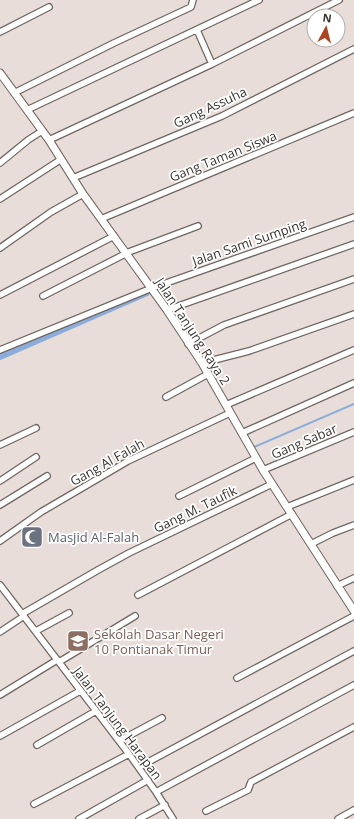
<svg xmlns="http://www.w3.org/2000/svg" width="354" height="819" font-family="'Open Sans',sans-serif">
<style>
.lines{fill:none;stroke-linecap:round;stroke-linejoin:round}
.stream{stroke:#8baddb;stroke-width:2}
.canal{stroke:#8baddb;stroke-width:6}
.minor-casing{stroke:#706662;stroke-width:8}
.tertiary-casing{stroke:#706662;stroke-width:9}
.minor{stroke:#fff;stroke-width:5.5}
.tertiary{stroke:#fff;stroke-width:7}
.labels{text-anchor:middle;stroke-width:3.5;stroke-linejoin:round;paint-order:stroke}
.street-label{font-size:13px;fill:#3a3533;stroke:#fff}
.worship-label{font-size:13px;fill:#5b616d;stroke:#fff;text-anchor:start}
.education-label{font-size:13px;fill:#785e54;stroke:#fff;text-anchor:start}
</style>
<rect width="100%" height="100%" fill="#e8ddd8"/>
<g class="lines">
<path class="stream" d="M254,447l100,-43"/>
<path class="canal" d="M0,357l147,-64"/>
<g class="minor-casing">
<path id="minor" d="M197,30l15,34
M0,32l49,-25
M14,93l100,-50 77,-36 2,-7
M27,110l232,-110
M49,140l163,-76 127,-64
M0,163l28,-23 14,-9
M73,178l149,-62 132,-67
M0,199l60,-39
M101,219l253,-106
M0,248l51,-36 32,-18
M126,253l72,-27
M0,295l114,-59
M43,296l84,-43
M167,310l187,-66
M188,344l36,-19 130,-46
M0,350l152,-62 202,-71
M202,363l47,-12 105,-37
M166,397l42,-23
M226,405l128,-55
M242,433l112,-50
M0,445l36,-17
M263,470l91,-38
M0,481l36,-24
M179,496l77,-38
M0,505l47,-29
M287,507l67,-27
M0,541l41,-29 87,-51 102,-48
M311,544l22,-11 21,-8
M0,585l129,169 27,38 17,27
M337,586l17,-8
M138,595l154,-81
M22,614l76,-44 31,-17 143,-69
M36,631l33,-18
M0,632l24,-16
M59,662l76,-46
M237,678l117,-62
M0,695l57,-35
M0,736l80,-45
M119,741l43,-23
M37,745l59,-34
M139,767l215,-116
M156,792l198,-107
M34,804l95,-50
M206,811l42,-21 3,-8 103,-55
M79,819l69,-39
M139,819l26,-14
M338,819l16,-9"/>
</g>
<g class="tertiary-casing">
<path id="tertiary" d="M0,73l49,67 34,54 84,116 35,53 61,107 91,141"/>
</g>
<use href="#minor" class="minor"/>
<use href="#tertiary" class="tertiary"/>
</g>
<defs>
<g id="mosque-square" transform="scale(1.15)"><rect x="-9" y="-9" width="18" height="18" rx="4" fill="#6b7280" stroke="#fff"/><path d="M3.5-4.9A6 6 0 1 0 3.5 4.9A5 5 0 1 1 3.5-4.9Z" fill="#fff"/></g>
<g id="school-square" transform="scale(1.15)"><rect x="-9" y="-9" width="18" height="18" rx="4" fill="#8d6e63" stroke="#fff"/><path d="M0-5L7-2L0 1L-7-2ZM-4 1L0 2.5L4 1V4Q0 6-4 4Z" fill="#fff"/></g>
</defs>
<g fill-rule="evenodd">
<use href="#mosque-square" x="32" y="537"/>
<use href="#school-square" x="78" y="641"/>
</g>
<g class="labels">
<g class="street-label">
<text transform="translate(210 107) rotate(-25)" y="5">Gang Assuha</text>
<text transform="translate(223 156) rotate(-22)" y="5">Gang Taman Siswa</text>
<text transform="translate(249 242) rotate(-19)" y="5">Jalan Sami Sumping</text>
<text transform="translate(193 331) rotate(57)" y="5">Jalan Tanjung Raya 2</text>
<text transform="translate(304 441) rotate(-23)" y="5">Gang Sabar</text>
<text transform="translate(107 462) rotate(-29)" y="5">Gang Al Falah</text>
<text transform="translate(195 509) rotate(-26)" y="5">Gang M. Taufik</text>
<text transform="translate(118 723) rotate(53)" y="5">Jalan Tanjung Harapan</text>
</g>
<g class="worship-label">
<text x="48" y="542">Masjid Al-Falah</text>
</g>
<g class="education-label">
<text x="94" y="639">Sekolah Dasar Negeri<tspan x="94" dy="15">10 Pontianak Timur</tspan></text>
</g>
</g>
<g transform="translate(326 28) rotate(7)"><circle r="19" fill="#ffffff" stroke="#b0aead"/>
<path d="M0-3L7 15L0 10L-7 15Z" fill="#ac4522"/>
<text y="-6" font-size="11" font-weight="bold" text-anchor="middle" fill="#3a3533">N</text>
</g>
</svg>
